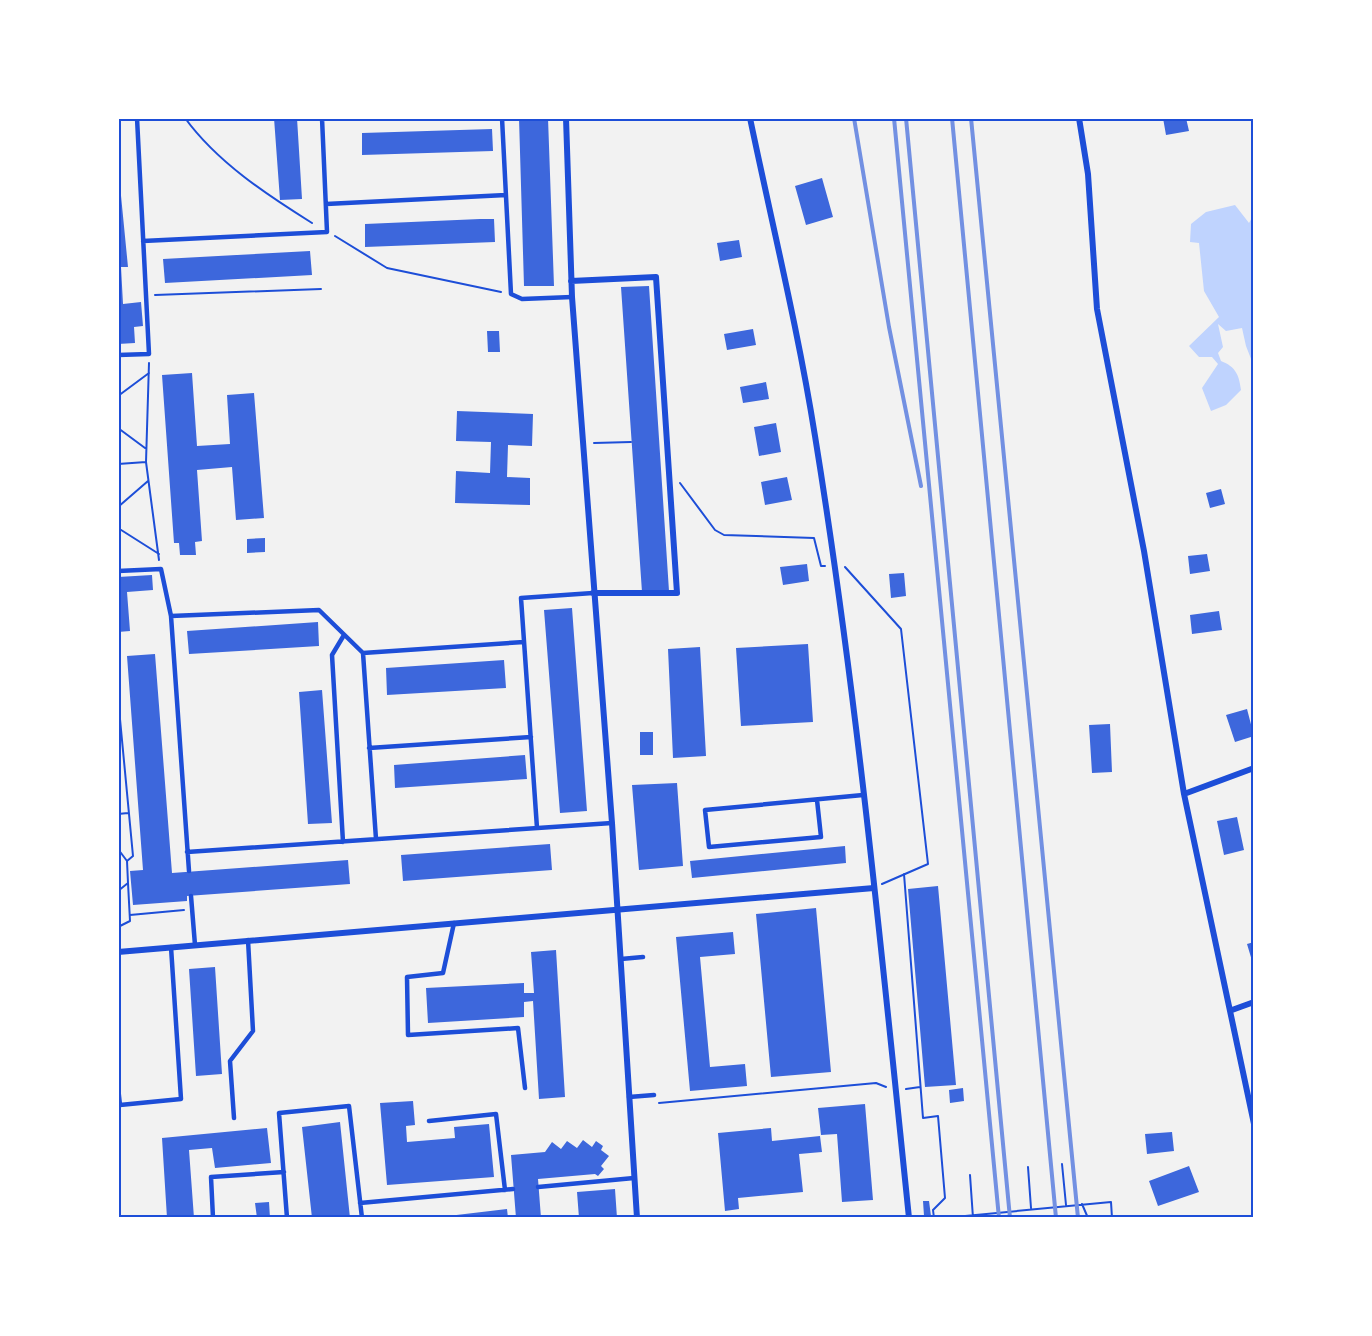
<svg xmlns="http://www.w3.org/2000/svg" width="1372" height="1336" font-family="Rubik,sans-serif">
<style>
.water{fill:#bfd3fe}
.building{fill:#3d67dc}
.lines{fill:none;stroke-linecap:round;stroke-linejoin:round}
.path{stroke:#1d4ed8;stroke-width:2}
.service{stroke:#1d4ed8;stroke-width:4.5}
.minor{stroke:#1d4ed8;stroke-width:6}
.rail{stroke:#7290e2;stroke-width:4}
.neatline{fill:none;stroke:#1d4ed8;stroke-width:2}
</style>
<rect width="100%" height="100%" fill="#f2f2f2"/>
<path class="water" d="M1235,205l14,18 4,-7v148l-7,-18 -4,-18 -16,3 -8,-7 5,23 -5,6 3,8c15,6 18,14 20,29l-15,15 -15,6 -9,-23 16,-24 -6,-7h-13l-10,-11 30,-29 -15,-26 -5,-48 -9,-1 1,-18 15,-12z"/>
<path class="building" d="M274,118h23l5,81 -22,1z
M519,118h29l6,168h-30z
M1163,118h23l3,13 -23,4z
M492,129l1,22 -131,4v-22z
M118,165l10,102h-7l2,37 18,-2 2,24 -9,1 1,16 -17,1z
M822,178l11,39 -27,8 -11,-39z
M480,219h14l1,23 -130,5v-23z
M739,240l3,17 -22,4 -3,-18z
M310,251l2,24 -147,8 -2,-24z
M649,286l20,305 -27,1 -21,-305z
M753,329l3,16 -29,5 -3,-16z
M487,331h12l1,21h-12z
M192,373l5,73 33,-2 -3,-49 27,-2 10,125 -28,2 -4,-53 -35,3 5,71 -7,1 1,13h-16l-1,-12h-5l-12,-168z
M766,382l3,17 -26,4 -3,-16z
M457,411l76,3 -1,32 -24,-1 -1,32 23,1v27l-75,-2 1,-32 34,2 1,-31 -35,-1z
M776,423l5,29 -22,4 -5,-29z
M787,477l5,23 -27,5 -4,-23z
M1221,489l4,15 -15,4 -4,-15z
M265,538v14l-18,1v-14z
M1207,554l3,17 -20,3 -2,-18z
M807,564l2,17 -26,4 -3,-18z
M904,573l2,23 -15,2 -2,-24z
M152,575l1,15 -26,2 3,39 -12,1v-55z
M572,608l15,203 -27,2 -16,-203z
M1219,611l3,19 -30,4 -2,-19z
M318,622l1,24 -130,8 -2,-23z
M808,644l5,78 -72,4 -5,-78z
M700,647l6,109 -33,2 -5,-109z
M155,654l17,219 176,-13 2,24 -163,12v5l-54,4 -3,-34 13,-1 -16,-214z
M504,660l2,28 -119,7 -1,-27z
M322,690l10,133 -24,1 -9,-132z
M1247,709l7,27 -19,6 -9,-27z
M1110,724l2,48 -20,1 -3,-48z
M640,732h13v23h-13z
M525,755l2,24 -132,9 -1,-23z
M677,783l6,83 -44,4 -7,-85z
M1237,817l7,33 -20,5 -7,-34z
M550,844l2,26 -149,11 -2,-26z
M845,846l1,17 -154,15 -2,-17z
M938,886l18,199 -31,2 -17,-198z
M816,908l15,164 -60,5 -15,-163z
M733,932l2,22 -35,3 10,110 35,-3 2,22 -57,5 -14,-154z
M1254,942v22h-1l-6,-20z
M556,950l9,147 -26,2 -6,-98 -9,1v15l-96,6 -2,-35 98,-5v10h10l-3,-41z
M215,967l7,107 -26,2 -7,-107z
M963,1088l1,13 -14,2 -1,-13z
M413,1101l2,24 -9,1 1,16 48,-4 -1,-11 35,-3 5,53 -107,8 -7,-82z
M865,1104l8,96 -31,2 -5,-68 -16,1 -3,-27z
M340,1122l10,96h-38l-10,-91z
M267,1128l4,35 -56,5 -3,-20 -23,2 5,68h-27l-5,-80z
M771,1128l1,13 48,-5 2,16 -23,2 4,38 -65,6 1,11 -14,2 -7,-78z
M1172,1132l2,19 -27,3 -2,-20z
M583,1140l9,7 4,-6 7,5 -2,4 8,6 -8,10 3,3 -6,7 -3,-2 -57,5 3,39h-25l-5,-63 34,-3 7,-10 9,7 6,-8 10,7z
M1189,1166l10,26 -41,14 -9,-25z
M615,1189l2,29h-38l-2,-26z
M923,1201h6l2,15h-7z
M269,1202l1,16h-13l-2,-15z
M507,1209l1,9h-60v-2z"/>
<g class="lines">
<path class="path" d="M185,118c32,44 82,77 127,105
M335,236l52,32 114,24
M155,295l166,-6
M149,363l-3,99 13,98
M118,396l31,-23
M118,428l27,20
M594,443l37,-1
M118,464l28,-2
M680,483l35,47 9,5 90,3 7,28h4
M118,507l30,-26
M118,528l41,26
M845,567l56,62 27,235 -46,20
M118,698l15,158 -6,5
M118,814l10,-1
M118,849l9,12 1,22 -10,8
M904,874l19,244 15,-2 7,82 -12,12 1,8
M130,915l54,-5
M118,927l12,-6 -2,-38
M906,1089l14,-2
M659,1103l217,-20 10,4
M1062,1164l4,41
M1028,1167l3,41
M970,1175l3,43
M1082,1204l6,14
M944,1218l167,-16 1,16"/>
<path class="service" d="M502,118l9,176 11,5 50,-2
M322,119l12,-1
M326,204l180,-9
M143,241l184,-9 -5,-114
M118,355l31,-1 -12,-236
M118,571l43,-2 10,47 18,255
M171,616l148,-6 44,43 13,186
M363,653l161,-11
M369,748l162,-11
M817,800l4,37 -112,10 -4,-37 158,-15
M537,828l-16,-230 72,-5
M343,842l-11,-187 12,-20
M187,852l425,-29
M191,896l4,49
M454,923l-11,50 -36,4 1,58 110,-7 7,60
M621,959l22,-2
M118,1087l2,18 61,-6 -10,-152
M629,1097l25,-2
M234,1118l-4,-57 23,-30 -5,-91
M429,1121l67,-7 9,76
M538,1187l96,-9
M360,1203l153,-14
M213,1218l-2,-41 73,-5
M287,1218l-8,-105 70,-7 13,112"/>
<path class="minor" d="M566,118l6,179 40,526 25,395
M750,118c22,106 48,211 65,318 42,259 67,521 94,782
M1079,118l9,56 9,135 47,242 40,243 70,330
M571,281l85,-4 21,316h-84
M1184,794l70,-26
M118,952l756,-64
M1232,1010l22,-8"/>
<path class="rail" d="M854,118l35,209 32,159
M894,118l105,1100
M906,118l104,1100
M952,118l104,1100
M971,118l107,1100"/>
</g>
<rect width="1372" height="1336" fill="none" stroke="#ffffff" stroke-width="240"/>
<rect x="120" y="120" width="1132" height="1096" class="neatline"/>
</svg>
